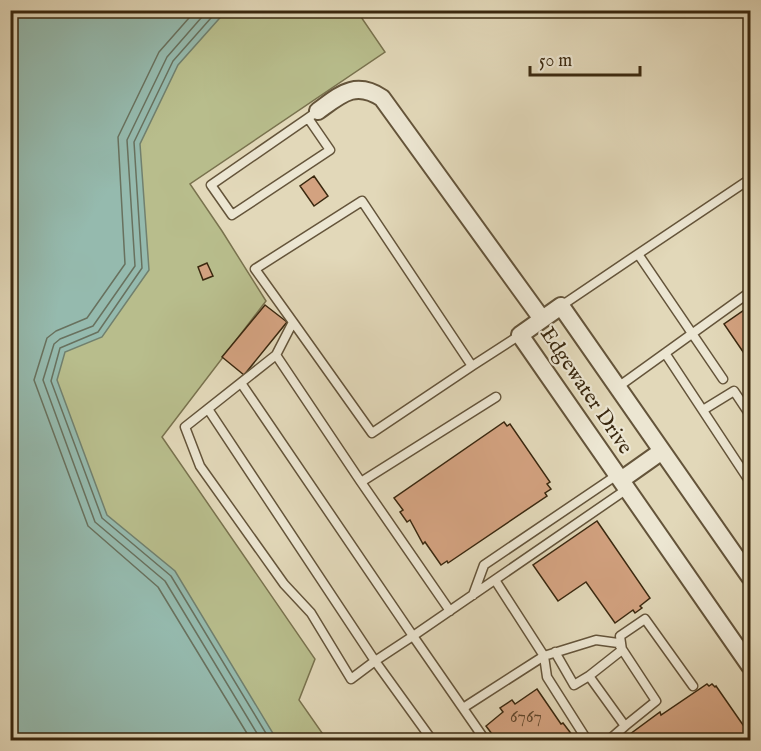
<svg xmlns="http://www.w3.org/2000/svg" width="761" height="751" font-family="'IM FELL English',serif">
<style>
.green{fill:#b8bd8c;stroke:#79724e;stroke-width:1.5}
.water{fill:#95baae;stroke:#71806e;stroke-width:1.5}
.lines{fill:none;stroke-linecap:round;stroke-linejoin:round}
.shore{stroke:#68715e;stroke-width:1.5}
.building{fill:#d3a280;stroke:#3a280f;stroke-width:1.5}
.lane-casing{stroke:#64543a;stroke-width:11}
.street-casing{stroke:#64543a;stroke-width:20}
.lane{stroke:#ece6d2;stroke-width:8}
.street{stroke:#ece6d2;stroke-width:16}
.labels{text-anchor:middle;stroke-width:4.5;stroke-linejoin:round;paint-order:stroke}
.number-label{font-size:18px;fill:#60462b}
.street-label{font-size:21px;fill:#3a280f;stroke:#ece6d2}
</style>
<rect width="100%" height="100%" fill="#e2d8b9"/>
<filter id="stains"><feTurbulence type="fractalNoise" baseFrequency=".00333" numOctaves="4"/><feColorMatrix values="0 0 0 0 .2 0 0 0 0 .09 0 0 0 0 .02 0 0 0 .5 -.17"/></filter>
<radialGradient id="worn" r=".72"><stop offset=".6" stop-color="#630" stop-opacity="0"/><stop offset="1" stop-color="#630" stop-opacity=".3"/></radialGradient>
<path class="green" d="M10,11h347l28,41 -195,132 32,47 44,70 -104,136 153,222 -16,41 28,40h-316z"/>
<path class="water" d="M10,11h216l-48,54 -38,79 9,126 -47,67 -37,15 -8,28 50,135 68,56 102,169h-266z"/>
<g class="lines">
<path class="shore" d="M196,10l-37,42 -41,85 7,127 -38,54 -31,13 -9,7 -13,42 54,146 70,61 93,153
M208,10l-41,47 -40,83 8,126 -42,60 -33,13 -6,5 -11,36 52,142 70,59 96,159
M218,10l-45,51 -39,81 8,126 -44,64 -38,16 -9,33 51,137 69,58 99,164"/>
</g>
<path class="building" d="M314,176l14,20 -14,10 -14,-20z
M207,263l6,13 -10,4 -5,-13z
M265,305l22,17 -43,53 -22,-18z
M750,306v56l-26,-38z
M504,422l3,4 3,-2 40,58 -3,2 4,5 -6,4 2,3 -99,67 -1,-2 -6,4 -16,-23 -2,2 -13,-24 -3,2 -7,-10 3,-2 -9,-12z
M597,521l53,77 -10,8 2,2 -7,5 -2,-3 -18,13 -29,-41 -28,19 -25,-36z
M707,684l2,2 3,-2 3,3 1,-1 34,49v5h-128l38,-28 1,3z
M537,689l24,35 2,-1 13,17h-73l-4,-5 -4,3 -9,-12 17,-14 -3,-4 12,-8 3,4z"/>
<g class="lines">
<g class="lane-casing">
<path id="lane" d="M308,118l22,32 -98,65 -21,-30 97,-67 10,-7
M638,254l112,-75
M561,306l77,-52 85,125
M293,322l79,111 100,-67
M665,353l85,129
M276,355l17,-33 -38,-53 107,-68 110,165 48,-31
M241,383l172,253 214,-147
M618,387l132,-95
M208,409l167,252 -24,18 -40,-66 -27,-29 -84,-118 -15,-39 91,-72 85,127
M703,410l31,-19 16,24
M473,595l11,-30 133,-90
M450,611l-89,-129 135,-85
M555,652l19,33 15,-9 36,50 -16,14
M589,676l33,-26 -2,-14 25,-17 48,67
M463,708l81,-52 -49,-76
M432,740l-57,-79 38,-25 72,104
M587,740l-40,-63 -3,-21 52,-16 22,3 38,58 -31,25"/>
</g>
<g class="street-casing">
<path id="street" d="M318,111c22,-16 37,-31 64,-13l160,221
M621,480l41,-29
M750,577l-189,-271 -41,29 230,331"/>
</g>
<use href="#lane" class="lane"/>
<use href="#street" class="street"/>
</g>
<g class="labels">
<g class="number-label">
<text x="526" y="722">6767</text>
</g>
<g class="street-label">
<text transform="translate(587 390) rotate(56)" y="7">Edgewater Drive</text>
</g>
</g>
<rect width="761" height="751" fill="none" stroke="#e2d8b9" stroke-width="36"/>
<rect x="12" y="12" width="737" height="727" fill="none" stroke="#3a280f" stroke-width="3"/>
<rect x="18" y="18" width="725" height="715" fill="none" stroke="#3a280f" stroke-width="1.5"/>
<path d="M530 66v9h110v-9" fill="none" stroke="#3a280f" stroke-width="3"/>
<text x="539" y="66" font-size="18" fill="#3a280f" stroke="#ece6d2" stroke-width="4.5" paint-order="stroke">50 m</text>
<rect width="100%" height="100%" filter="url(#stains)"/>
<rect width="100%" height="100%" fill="url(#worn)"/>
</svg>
